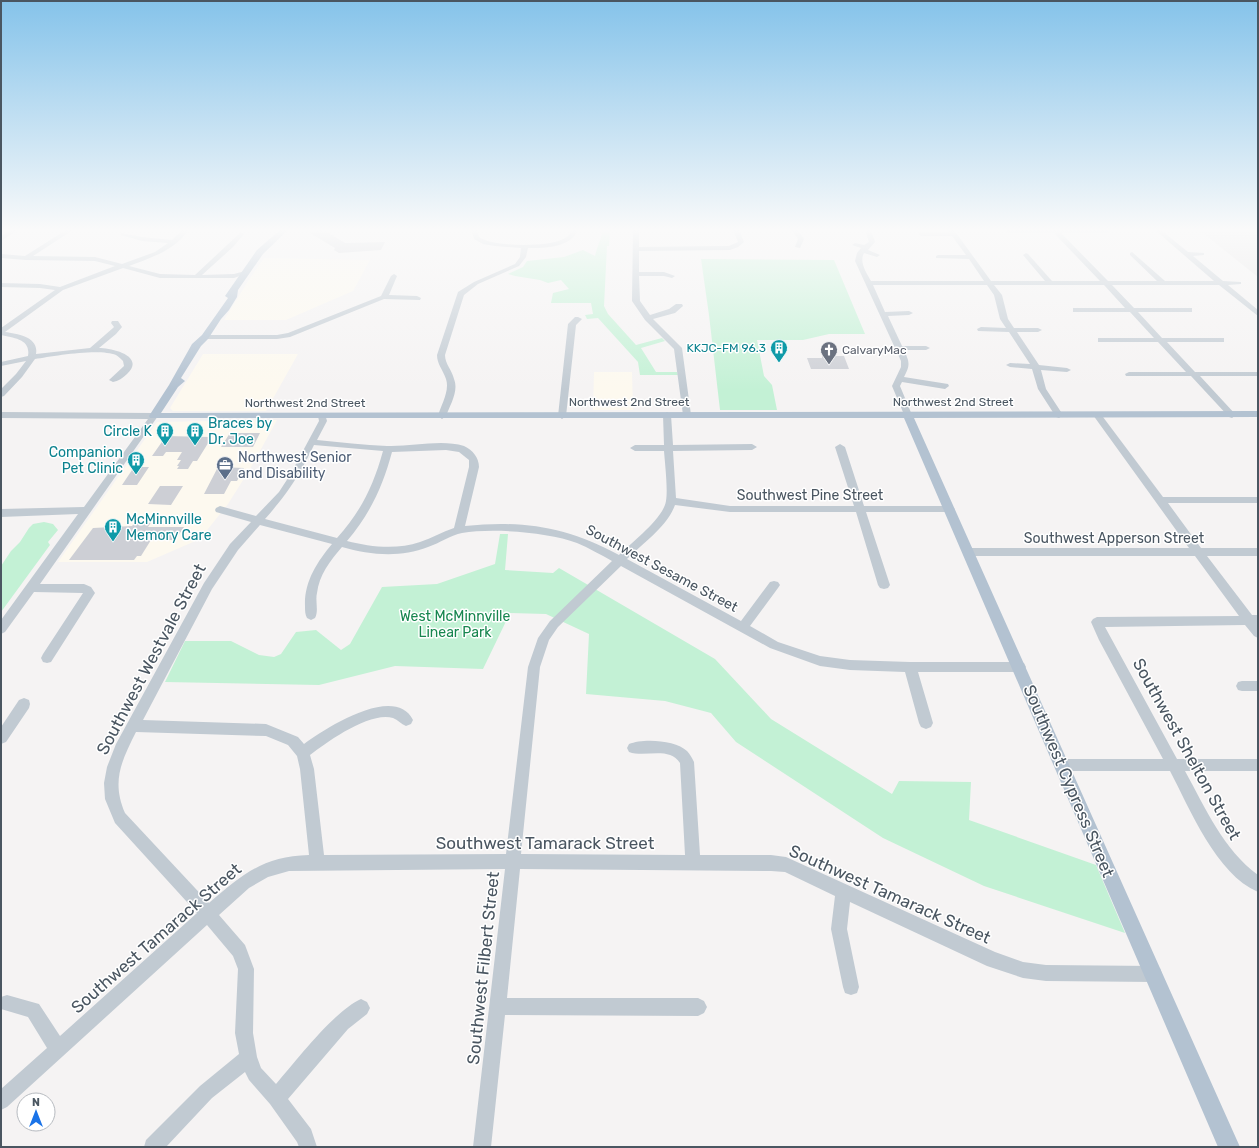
<svg xmlns="http://www.w3.org/2000/svg" width="1259" height="1148" font-family="Rubik,sans-serif">
<style>
.commercial{fill:#fdf9ef}
.education{fill:#e6e4e5}
.green{fill:#c3f1d5}
.building{fill:#cdcfd5}
.lines{fill:none;stroke-linecap:round;stroke-linejoin:round}
.minor{fill:#c1cad2;fill-rule:evenodd}
.major{fill:#b3c2d1;fill-rule:evenodd}
.labels{text-anchor:middle;stroke-width:3;stroke-linejoin:round;paint-order:stroke}
.far-culture-label{font-size:12px;fill:#0d838f;stroke:#fff;text-anchor:end}
.far-worship-label{font-size:12px;fill:#5b616d;stroke:#fff;text-anchor:start}
.far-street-label{font-size:12px;fill:#4a5661;stroke:#fff}
.culture-label{font-size:14px;fill:#0d838f;stroke:#fff;text-anchor:start}
.service-label{font-size:14px;fill:#4e5e75;stroke:#fff;text-anchor:start}
.street-label{font-size:14px;fill:#4a5661;stroke:#fff}
.park-label{font-size:14px;fill:#17864f;stroke:#fff}
.near-street-label{font-size:17px;fill:#4a5661;stroke:#fff}
</style>
<rect width="100%" height="100%" fill="#f5f3f3"/>
<path class="commercial" d="M264,258l106,2 -17,31 -67,29h-62l26,-42z
M203,354h95l-32,57h-93l-3,-3z
M594,372h38l1,38h-40z
M277,420l-27,49 -22,35 -28,35 -53,23h-89l99,-140z"/>
<path class="education" d="M1199,230h59v47z"/>
<path class="green" d="M602,230h28l-20,1 -1,15h-2l-3,60 4,8 28,31 26,-7 3,3 -24,7 15,24h21l1,3h-38l-2,-13 -40,-44 -11,1 -2,-4 8,-1 -2,-11h-40l2,-10 16,-4 -8,-9 -13,3 -8,-3 -25,-4 -7,-2 15,-7 4,-6 37,-4 19,-7 12,6c2,-10 7,-17 7,-26z
M701,259l133,1 31,74h-36l-26,6h-46l7,36 8,9 5,25h-57l-11,-95z
M44,522l9,2 5,6 -10,12 2,3 -49,67v-46l10,-15 9,-9 9,-14 4,-4z
M500,534h8l-3,36 48,3 6,-5 156,91 56,60 121,75 7,-13 72,1 -2,38 127,45 29,68 -141,-47 -101,-48 -147,-96 -25,-29 -46,-12 -79,-7 3,-60 -43,-20 -36,-1 -27,56 -88,-3 -76,19 -154,-3 20,-41h46l28,14 15,2 7,-3 15,-22 20,-2 25,20 9,-6 32,-57 55,-3 58,-20z"/>
<path class="building" d="M320,230h4l21,13 40,-1 -4,8 -42,3 -5,-3 1,-2 -25,-15z
M822,356h22l5,13h-38l-4,-11h15z
M230,433h30l-7,14h-32z
M166,436l44,1 -2,3h2l-13,21h-4l-5,8h-11l2,-3h-2l4,-6h-4l5,-8h-16l-3,4h-11z
M134,467h15l-12,18h-15z
M218,467l26,1 -7,13h-6l-7,13h-20z
M160,486h23l-12,19 -23,-1z
M136,521h16l-4,6h36l-6,9h-4l-2,4h-21l-10,16h-4l-3,4h-65l24,-32 39,-2z"/>
<g class="lines">
<path class="minor" d="M11,230h7l-17,11v-5z
M66,230h7l-40,26 62,1 27,7 33,-12 13,-9 -26,-2 -21,-6v-2l21,4 30,3 10,-10h6c-12,20 -38,28 -59,36l31,8 35,1 46,-43 3,2 -11,13 -31,28 32,-1 11,-3 3,2 -14,5h-74l-37,-10 -60,22 -58,42c13,2 34,5 31,22l54,-6 23,-20 1,-1 -3,-4 1,-2h6l4,6 -6,7 -17,14c13,0 47,8 28,26 -4,4 -9,7 -14,8l-4,-2 15,-14 -1,-5c-2,-2 -4,-4 -7,-6 -17,-7 -63,1 -81,4l-13,18 -18,19 -3,1v-8l15,-15 10,-13 -25,5v-4l27,-6c3,-17 -14,-18 -27,-21v-7l54,-38 -15,-2 -39,-1v-4l39,1 20,3 55,-21 -20,-5 -69,-1 -25,-2v-4l24,2z
M471,230h6l2,7c14,10 66,10 82,3 5,-2 9,-5 11,-10h6c-8,18 -33,18 -50,18l-2,9 -7,9 -41,18 -14,11 -19,60c0,9 7,15 9,24 5,12 -4,26 -8,37l-4,3 -4,-3c3,-11 12,-25 8,-37 -3,-9 -9,-15 -9,-24l21,-63 16,-10 41,-18 5,-7 1,-9 -26,-2 -12,-2 -9,-5z
M633,230h6v17l90,-1 9,-4 -5,-12h6l5,12 -6,5 -8,3 -91,1v21h25l11,4 -3,2 -8,-2h-25l1,25 10,14 19,-6 7,-5h6l1,2 -8,7 -22,6 29,29 9,67 -1,2 -3,1 -4,-3 -9,-66 -29,-29 -13,-19z
M792,230h6l6,9 -4,9 -5,-1 3,-8z
M865,230h6l4,12 -7,8 12,5 -3,2 -13,-4c-5,9 2,19 7,28h113l-15,-22 -33,-1v-2l2,-1h28l-14,-19h-31l-3,-2 3,-2h28l-1,-2h6l37,51h54l-22,-26 3,-2 2,1 24,27h48l-46,-48h-46l-3,-2 1,-1h104l1,1 -3,2h-47l47,48h49l-27,-26v-2l2,-1 33,29h49l-59,-51h6l27,22 16,1v2l-11,1 30,25 18,1v2l-13,1 30,25v6l-39,-31h-107l22,23h58v4h-54l24,26h62v4h-57l28,30h63v4h-58l36,39 -4,3 -3,-1 -38,-41h-65l-1,-2 4,-2h57l-28,-30h-60v-4h56l-24,-26h-57v-4h52l-21,-23h-110l8,10 6,24 6,9h24l4,2 -4,2h-21l22,33 28,3 4,2 -4,2 -26,-2 5,19 17,26 -4,3 -3,-1 -18,-28 -6,-20 -22,-2 -4,-2 4,-2 20,1 -21,-32 -31,-1 -1,-2 4,-2 25,1 -6,-9 -6,-24 -7,-10h-114l12,27 24,-1 4,2 -4,2 -21,1 14,30h24l4,2 -4,2h-22c6,13 6,15 0,27l44,7 1,2 -4,3 -43,-7 -2,4 12,29 -4,3 -3,-1 -13,-31 9,-19v-6l-46,-100 2,-8 4,-5 -9,-3 3,-2 9,2 5,-3z
M394,274l3,2 -8,19 28,1 4,2 -1,2 -36,-1 -5,2 -89,36 -13,2h-72l-4,-2 4,-2h72l11,-2 93,-37 10,-20z
M575,317h3l4,2 -6,6 -10,91 -4,3 -4,-3 10,-92z
M1,412l153,1 4,3 -118,168h44l7,3 4,6 -44,69 -4,1 -4,-1 -2,-4 2,-4 40,-61 -49,-1 -29,40 -4,2v-14l77,-106 -77,3v-8l83,-2 64,-88 -147,-1z
M667,412l4,3 2,30 79,-1 5,3 -5,3 -79,1 3,47 54,8h124l-19,-59 5,-3 5,3 19,59h86l5,3 -5,3h-84l24,73 -2,3 -4,1 -4,-1 -2,-3 -22,-73h-126l-55,-7c-8,22 -32,38 -48,54l114,62 29,-39 4,-1 4,1 2,3 -2,3 -28,38 28,16 42,14 30,4 60,2h110l4,1 2,4 -2,4 -4,1h-102l15,51 -2,4 -5,2 -5,-2 -2,-4 -14,-51 -55,-2 -30,-4 -50,-18 -149,-82 -63,61 -9,13 -9,27 -19,187 164,1 -5,-92c-11,-17 -35,-5 -51,-11l-2,-4 2,-4c14,-6 47,-4 58,7 3,3 5,7 7,11l6,93h71l15,2 209,95 28,10 23,3 108,1 6,2 2,6 -2,6 -6,2 -108,-1 -23,-3 -36,-12 -137,-64 -3,27 12,58 -2,6 -6,2 -6,-2 -2,-6 -12,-58 4,-33 -50,-24 -14,-1 -251,-2 -13,129h191l6,3 3,6 -3,6 -6,3 -193,-1 -14,132h-18l32,-278 -216,2 -21,6 -19,11 -30,27 26,30 9,24 -1,64 4,24 4,11 15,16c20,-23 58,-73 85,-85l6,3 3,6 -3,6 -19,15 -60,70 23,30 6,18h-18l-2,-5 -27,-38 -21,-24 -4,-8 -33,26 -46,49h-22l2,-7 54,-54 39,-32 -4,-21 3,-64 -5,-13 -26,-31 -200,182 -6,3v-21l46,-41 -19,-31 -27,-8v-12l6,-2 32,9 21,32 137,-123 -82,-90 -10,-24 -1,-16 3,-16 9,-23 88,-161 26,-39 21,-22 -35,-10 -1,-2 1,-2 4,-2 36,10 23,-24 11,-17 29,-54 -1,-5 4,-3 3,1 2,7 -10,19c23,2 47,5 70,6 24,1 54,-7 77,0 9,4 15,12 15,21l-14,59c58,-6 102,1 154,29 13,-13 44,-36 47,-54 2,-12 -1,-37 -2,-50h-29l-5,-3 5,-3h29l-1,-30zM314,445l69,6c-10,36 -22,60 -46,87l-72,-19c23,-26 34,-43 49,-74zM446,450l13,2 10,8v7l-15,61c-12,4 -22,10 -34,14 -23,8 -50,5 -73,-1 23,-27 36,-55 45,-89zM260,525l72,19c-15,18 -28,38 -27,62 0,5 0,8 2,12l4,2 4,-2c4,-7 0,-17 2,-25 2,-18 13,-32 25,-46 28,8 58,11 86,0 12,-4 23,-12 34,-14 30,-5 86,-1 115,10 12,5 24,12 35,18l-62,60 -12,17 -10,29 -22,187 -182,1 -10,-86 -4,-14c17,-13 60,-44 83,-37 5,2 8,6 13,8l5,-2 2,-4c-18,-37 -89,9 -109,24l-6,-7 -32,-13 -123,-4 69,-131 26,-39zM136,732l130,4 22,9 9,11 3,13 9,86c-46,1 -67,20 -100,48l-84,-90c-14,-32 -3,-53 11,-81z
M1097,412l3,1 63,84h95v6h-90l33,45h57v8h-51l45,59h6v23l-4,-2 -9,-11 -140,2 72,132h81v12h-73c21,38 38,78 73,104v17c-42,-18 -68,-83 -88,-121h-108l-5,-1 -2,-5 2,-5 5,-1h101l-64,-119 -8,-18 2,-3 4,-2 142,-1 -44,-60h-226l-4,-1 -1,-3 1,-3 4,-1h220l-96,-133z
M1242,681h16v10h-16l-4,-1 -2,-4 2,-4z
M24,698l5,2 1,4 -1,4 -23,34 -5,2v-17l18,-27z"/>
<path class="major" d="M280,230h8l-25,24 -25,36 -1,7 -8,13 -8,9 -13,20 -7,7 -20,32 4,3 -7,6 -17,26 1097,-2v6l-344,1 326,729h-22l-314,-729h-754l-1,-2 20,-31 23,-41 10,-9 26,-37 -3,-2 32,-46z"/>
</g>
<linearGradient id="sky" x2="0" y2="1"><stop stop-color="#85c3ea"/><stop offset="0.59" stop-color="#fafafa"/><stop offset="1" stop-color="#fafafa" stop-opacity="0"/></linearGradient>
<rect width="1259" height="390" fill="url(#sky)"/>
<defs>
<g id="building-pin" transform="scale(0.9)"><path d="M0 17L-7.5 6A9.5 9.5 0 1 1 7.5 6Z" fill="#0f9aa8" stroke="#fff"/><path d="M-4-6H4V6H1V3H-1V6H-4ZM-2.5-4.3h1.7v1.8h-1.7ZM.8-4.3h1.7v1.8H.8ZM-2.5-1h1.7V.8h-1.7ZM.8-1h1.7V.8H.8Z" fill="#fff"/></g>
<g id="church-pin" transform="scale(0.9)"><path d="M0 17L-7.5 6A9.5 9.5 0 1 1 7.5 6Z" fill="#6b7280" stroke="#fff"/><path d="M-1.2-6h2.4v3.5h3.3v2.4h-3.3V6h-2.4V-.1h-3.3v-2.4h3.3Z" fill="#fff"/></g>
<g id="office-pin" transform="scale(0.9)"><path d="M0 17L-7.5 6A9.5 9.5 0 1 1 7.5 6Z" fill="#5c6f8a" stroke="#fff"/><path d="M-6-3h4V-5.5h4V-3h4V5H-6ZM-1-4.5V-3h2v-1.5ZM-6 0V1H6V0Z" fill="#fff"/></g>
</defs>
<g fill-rule="evenodd">
<use href="#building-pin" x="779" y="348"/>
<use href="#church-pin" x="829" y="350"/>
<use href="#building-pin" x="165" y="431"/>
<use href="#building-pin" x="195" y="431"/>
<use href="#building-pin" x="136" y="460"/>
<use href="#office-pin" x="225" y="465"/>
<use href="#building-pin" x="113" y="527"/>
</g>
<g class="labels">
<g class="far-culture-label">
<text x="766" y="352">KKJC-FM 96.3</text>
</g>
<g class="far-worship-label">
<text x="842" y="354">CalvaryMac</text>
</g>
<g class="far-street-label">
<text x="629" y="406">Northwest 2nd Street</text>
<text x="953" y="406">Northwest 2nd Street</text>
<text x="305" y="407">Northwest 2nd Street</text>
</g>
<g class="culture-label">
<text x="208" y="428">Braces by<tspan x="208" dy="16">Dr. Joe</tspan></text>
<text x="152" y="436" text-anchor="end">Circle K</text>
<text x="123" y="457" text-anchor="end">Companion<tspan x="123" dy="16">Pet Clinic</tspan></text>
<text x="126" y="524">McMinnville<tspan x="126" dy="16">Memory Care</tspan></text>
</g>
<g class="service-label">
<text x="238" y="462">Northwest Senior<tspan x="238" dy="16">and Disability</tspan></text>
</g>
<g class="street-label">
<text x="810" y="500">Southwest Pine Street</text>
<text x="1114" y="543">Southwest Apperson Street</text>
<text transform="translate(662 568) rotate(28)" y="5">Southwest Sesame Street</text>
</g>
<g class="park-label">
<text x="455" y="621">West McMinnville<tspan x="455" dy="16">Linear Park</tspan></text>
</g>
<g class="near-street-label">
<text transform="translate(151 659) rotate(-62)" y="6">Southwest Westvale Street</text>
<text transform="translate(1187 749) rotate(61)" y="6">Southwest Shelton Street</text>
<text transform="translate(1069 781) rotate(67)" y="6">Southwest Cypress Street</text>
<text x="545" y="849">Southwest Tamarack Street</text>
<text transform="translate(890 894) rotate(24)" y="6">Southwest Tamarack Street</text>
<text transform="translate(156 938) rotate(-41)" y="6">Southwest Tamarack Street</text>
<text transform="translate(483 968) rotate(-84)" y="6">Southwest Filbert Street</text>
</g>
</g>
<rect width="1259" height="1148" fill="none" stroke="#4a5661" stroke-width="4"/>
<g transform="translate(36 1112)"><circle r="19" fill="#ffffff" stroke="#b7bbc0"/>
<path d="M0-3L7 15L0 10L-7 15Z" fill="#1a73e8"/>
<text y="-6" font-size="11" font-weight="bold" text-anchor="middle" fill="#4a5661">N</text>
</g>
</svg>
